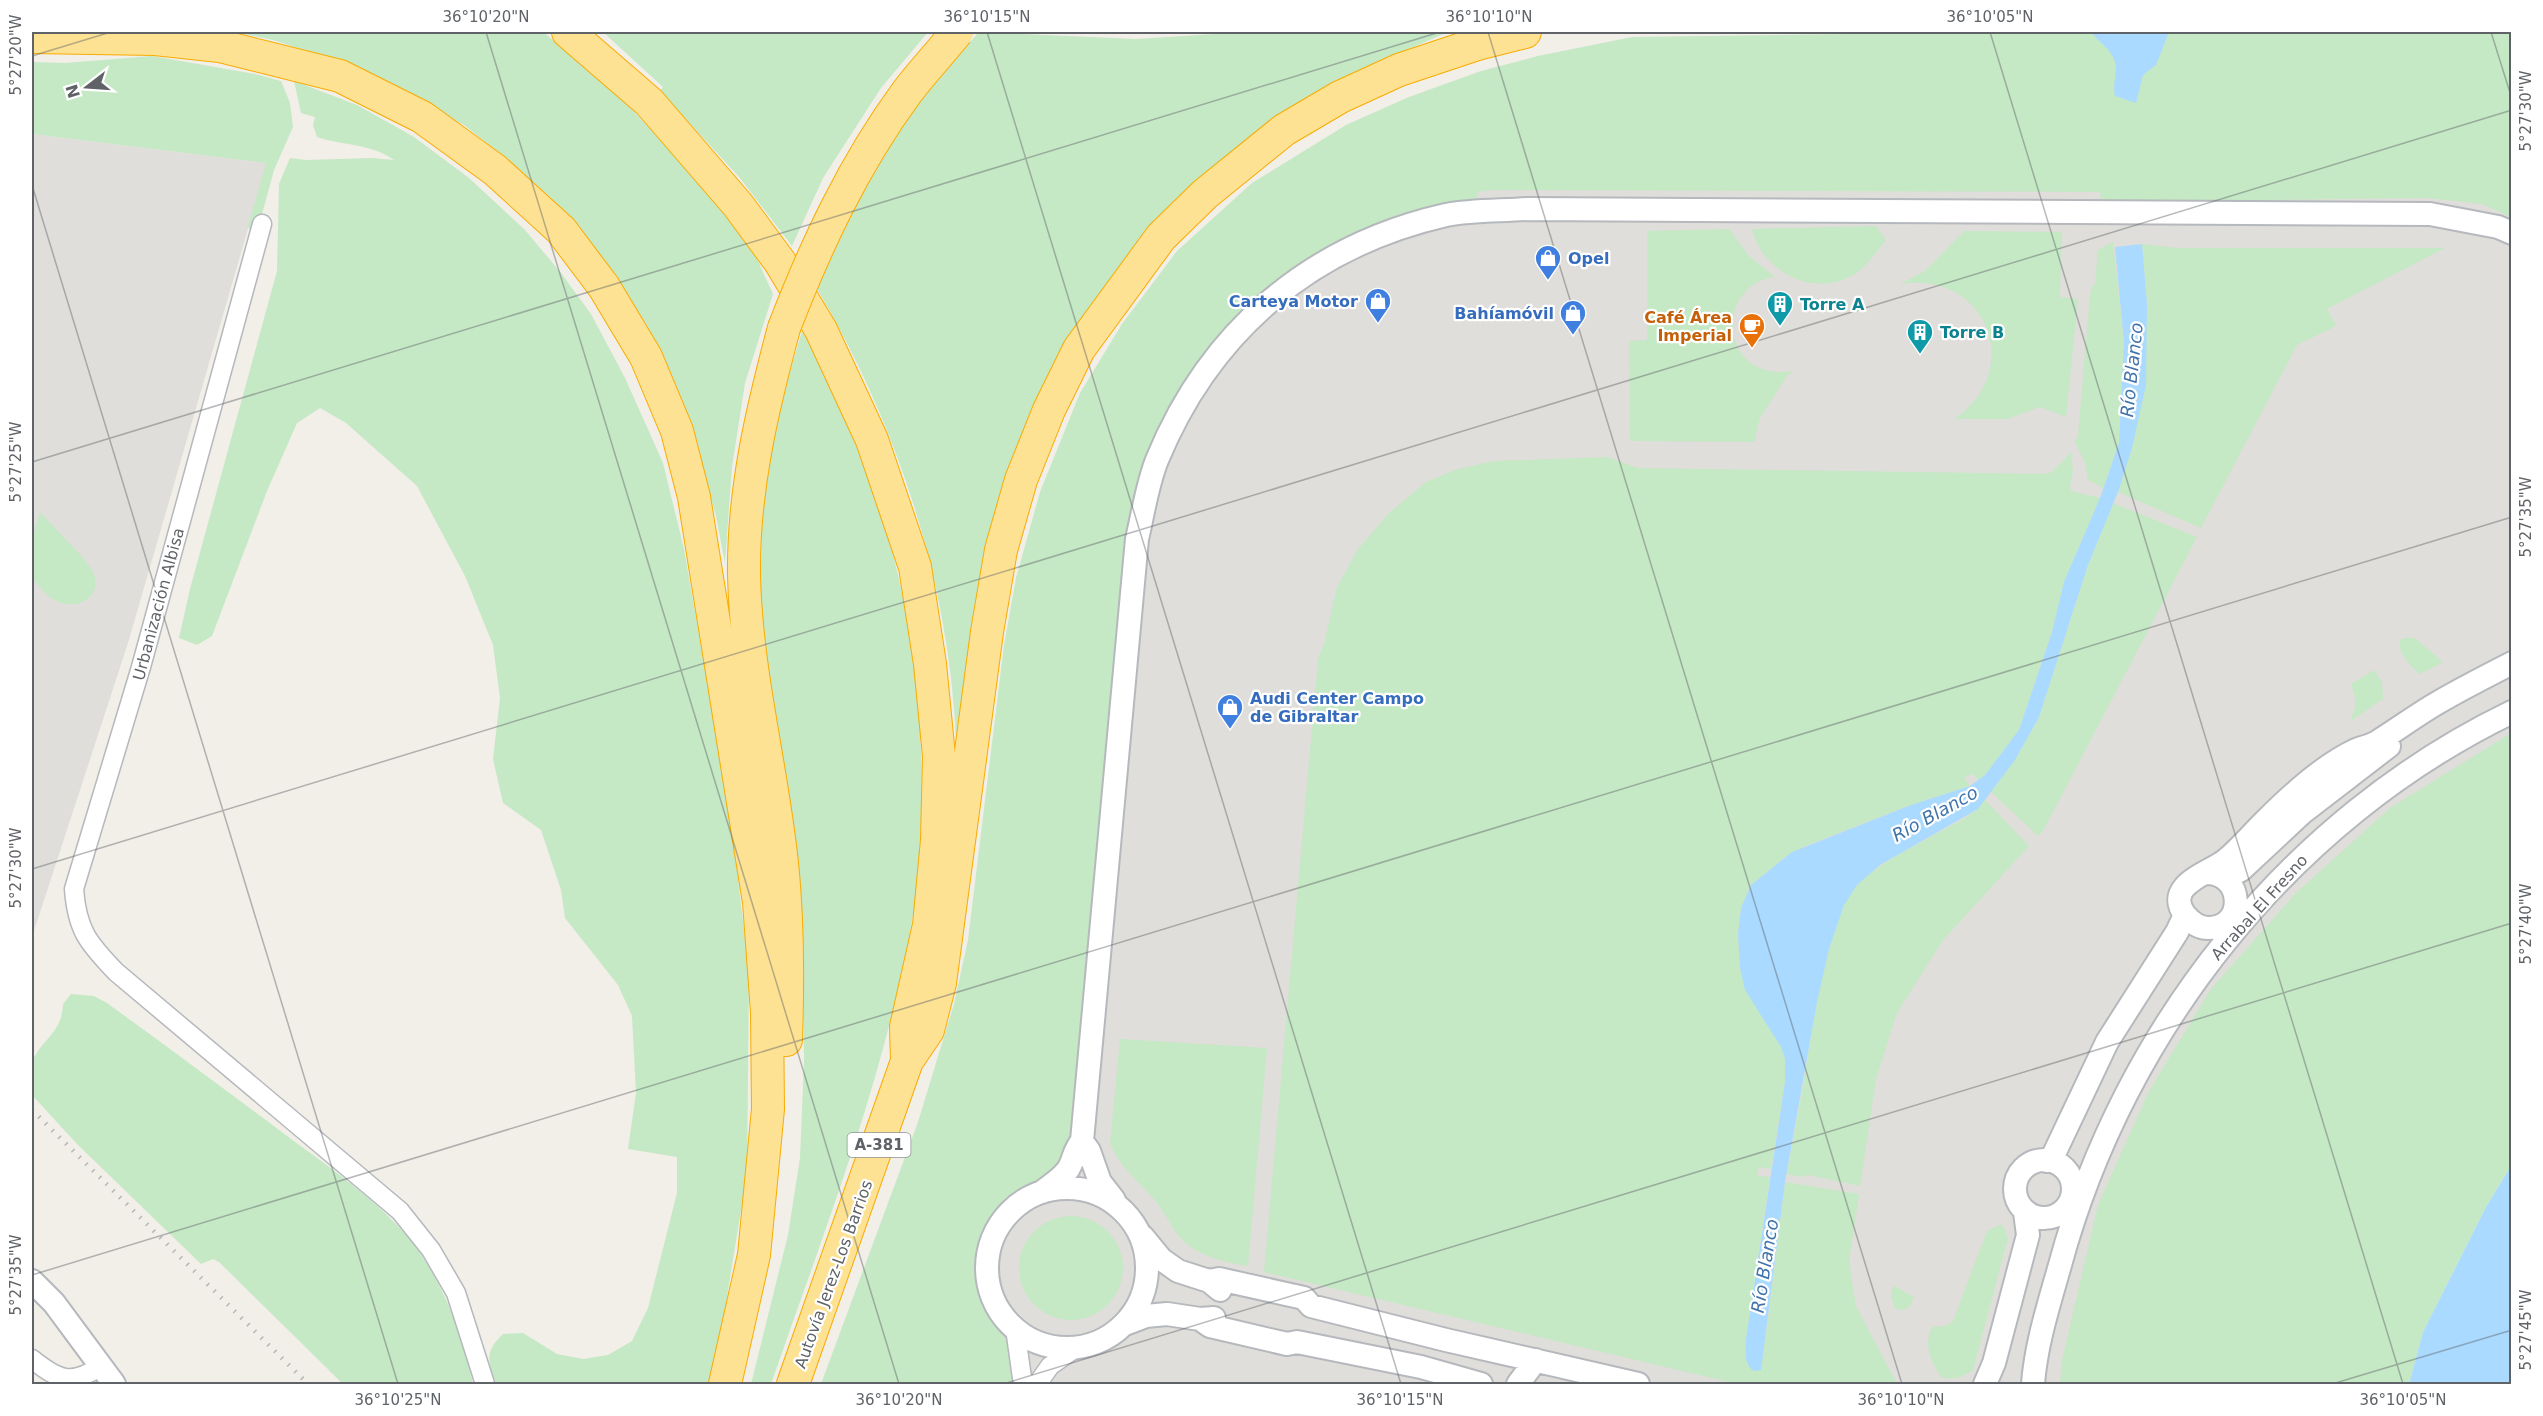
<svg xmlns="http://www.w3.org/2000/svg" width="2543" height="1416" font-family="'DejaVu Sans',sans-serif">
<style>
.industrial{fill:#e0deda}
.green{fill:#c5e8c5}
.water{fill:#aadaff}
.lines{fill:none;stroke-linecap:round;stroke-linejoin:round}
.minor-casing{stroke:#b5b8bc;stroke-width:21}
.tertiary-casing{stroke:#b5b8bc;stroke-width:26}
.motorway-casing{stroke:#f9ab00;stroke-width:34}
.minor{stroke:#fff;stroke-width:18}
.tertiary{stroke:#fff;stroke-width:22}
.motorway{stroke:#fde293;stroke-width:32}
.rail{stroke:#b6b7b8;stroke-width:4.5;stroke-dasharray:1.5 8;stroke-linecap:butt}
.motorway-bridge-casing{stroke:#f9ab00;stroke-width:34;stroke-linecap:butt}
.motorway-bridge{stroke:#fde293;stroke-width:32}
.ticks{fill:none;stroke:#5f6368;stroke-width:1.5;stroke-opacity:0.45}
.labels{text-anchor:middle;stroke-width:4.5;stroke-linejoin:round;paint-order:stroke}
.shield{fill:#fff;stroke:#8f9295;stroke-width:1.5}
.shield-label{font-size:15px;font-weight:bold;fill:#5f6368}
.shop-label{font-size:16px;font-weight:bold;fill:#366cbe;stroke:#fff;text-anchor:start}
.culture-label{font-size:16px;font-weight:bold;fill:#0d838f;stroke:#fff;text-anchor:start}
.food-label{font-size:16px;font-weight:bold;fill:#c56008;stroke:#fff;text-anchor:end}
.street-label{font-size:16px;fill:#5f6368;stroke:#fff}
.water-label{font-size:18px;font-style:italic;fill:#4174aa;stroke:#fff}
.neatline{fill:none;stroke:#5f6368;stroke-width:2}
.ticks-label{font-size:15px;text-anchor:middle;fill:#5f6368}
</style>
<rect width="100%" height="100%" fill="#f1efe8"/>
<path class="industrial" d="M2511,73v710l-416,601h-1207l167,-814 295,-373z
M32,134l235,29 -139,480 -96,294z"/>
<path class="green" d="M234,32h309l70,57 102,110 42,60 16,35 -28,89 -13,84 -7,96 -9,-47 -21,-74 -30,-78 -18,-39 -38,-57 -32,-41 -28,-31 -38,-34 -47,-37 -126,-64 -65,-21z
M603,32h325l-47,56 -58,90 -31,68 -52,-68 -80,-87 3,-4z
M979,32l157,7 111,-7h201l-99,43 -89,53 -46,38 -53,52 -45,52 -53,77 -33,68 -29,83 -45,239c-8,-159 -59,-313 -140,-450 27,-61 58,-123 97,-178 20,-27 44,-52 66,-77z
M1990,32l521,1v184l-29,-13 -55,-6 -326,4 -1,-10 -607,-2 -15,2 -1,11 -30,3 -200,106 -117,211 -58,603c-4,14 -8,30 -16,42 -7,11 -20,13 -31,18 -30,13 -45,47 -48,78 -2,15 0,30 7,44 14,30 42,36 28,76h-191l97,-262 36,-118 14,-64 36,-295 12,-67 24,-86 40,-99 42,-69 55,-73 75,-68 94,-58 63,-28 72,-26 57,-15 94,-19z
M152,56l103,18 26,7 9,22 3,24 -19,43 -16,59 -6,6 -4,-9 18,-63 -234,-29v-72l33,1z
M294,81l63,24 57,32 55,41 56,52 36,43 30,41 34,64 38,85 21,86 47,269 18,156 -2,199 -27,167 -11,44h-213c-8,-23 -12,-32 7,-50l20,-1 34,21 26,5 25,-4 24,-14 16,-33 29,-115v-36l-49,-8 8,-56 -4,-77 -14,-31 -53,-67 -4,-28 -20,-60 -38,-27 -10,-44 7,-61 -7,-53 -28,-69 -48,-90 -71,-63 -26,-15 -23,15 -30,68 -55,145 -15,9 -18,-7 11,-49 87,-318 2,-87 11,-26 16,2 66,-2 22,2c-24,-17 -50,-14 -77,-23l-4,-12 2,-8 -14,-4z
M1876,226l10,14c-9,11 -19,26 -31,34 -40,25 -93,-2 -103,-45z
M1729,229l21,28 25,20c-60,6 -58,106 19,94l-7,5 -27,42 -6,24 -124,-1 -1,-100 18,-1v-109z
M1964,231l98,1 -2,65 18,2 -12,118 -26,-10 -33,12h-53c72,-49 33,-149 -54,-135l25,-13z
M2113,242l11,101 -5,100 -16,45 -15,-8 -3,-17 -10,-21 3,-7 12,-140 2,-9 3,-2 3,-34z
M2142,244l36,4h267l-118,61 9,17 -39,19 -96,183 -83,-36 14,-44 15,-143z
M803,328c24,48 48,95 66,146 42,120 60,253 50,380 -2,19 -2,37 -5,55 -27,164 -89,319 -143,475h-20l37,-149 12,-77 4,-96 -1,-98 -10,-111 -32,-210v-71l1,-60 11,-83z
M2071,452l2,20 -3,13 1,6 29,7 -36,84 -12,50 -33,98 -34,45 -6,5 -7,-6 -8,4 6,8 -59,19 -106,41 -21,12 -33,27 -10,23 -3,26 2,34 20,44 21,35 4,12v23l-14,87 -12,-2 -2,9 13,1 -24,162v22l20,-26 19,-153 74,12 -10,68 7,44 41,78h-160l-473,-112 54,-613 6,-15 13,-57 21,-38 31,-36 37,-31 32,-13 35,-8 114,-4 31,11 407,6 7,-2z
M2113,503l84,34 -153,292 -6,7 -47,-44 24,-32 24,-43 49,-152z
M40,512c11,13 47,47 53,60 12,28 -21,41 -42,26 -7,-5 -13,-14 -19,-20v-43l3,-5z
M2405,638h10l28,24 -23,12c-9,-7 -23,-22 -20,-34z
M2374,670l8,12 1,17 -32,22 5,-19 -5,-18z
M2511,733v433l-25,41 -63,125 -14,52h-349l2,-24 36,-155 51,-114 62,-102 85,-96 94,-85z
M1985,800l44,46 -86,94 -46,73 -21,66 -16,107 -52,-11 -6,2 -15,-3c5,-31 12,-63 17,-94 8,-47 22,-166 55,-197 23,-21 51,-35 77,-49 18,-10 37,-18 49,-34z
M71,994l23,2 13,7c62,45 123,90 184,136 39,28 100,72 127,111 29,43 44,84 55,134h-130l-124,-122 -6,-3 -12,5 -124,-120 -45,-49c0,-9 -3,-24 0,-33 10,-24 30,-28 31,-58z
M1120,1039l147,9 -19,218c-26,-4 -57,-11 -73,-35 -7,-11 -14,-24 -23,-34 -16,-18 -34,-32 -42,-54z
M1019 1268a52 52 0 1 1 104 0a52 52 0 1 1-104 0Z
M1999,1225h4l5,13 -35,132c-11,7 -18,11 -32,7 -10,-16 -18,-31 -9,-50l14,-1 7,-5 34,-90z
M1893,1285l21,12 -3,8 -7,5 -9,-1 -4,-13z"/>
<path class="water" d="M2091,32h78l-13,33 -13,10 -7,28 -21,-7c-3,-12 3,-23 0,-34 -4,-14 -17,-20 -24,-30z
M2142,244l5,60 -1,81 -14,63 -14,44 -30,73 -49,152 -24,43 -37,49 -98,56 -23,20 -13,20 -15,44 -12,53 -32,180 -24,188 -7,1c-11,-7 -8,-20 -8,-32l39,-257v-23l-4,-12 -36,-57 -5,-22 -2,-34 3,-26 10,-23 41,-33 119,-47 59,-19 15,-11 34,-45 33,-98 12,-50 36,-84 19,-55 5,-100 -9,-96z
M2511,1166v218h-102l14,-52 63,-125z"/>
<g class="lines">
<g class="minor-casing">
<path id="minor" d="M262,224l-121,443 -67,222c3,41 14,54 42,83l284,239 31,39 25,43 29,91
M1015,1328l7,50 5,6
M32,1359c26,21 39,27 69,7
M1033,1384l5,-1 12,-17 27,-19"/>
</g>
<g class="tertiary-casing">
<path id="tertiary" d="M2205,873c40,-1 41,56 3,55 -9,0 -17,-6 -23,-13 -22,-31 26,-42 42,-56 13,-11 24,-24 36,-36 26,-26 59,-57 93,-73 7,-3 15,-4 21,-8 21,-13 41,-28 62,-40 24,-14 48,-26 73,-39
M2225,878l16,-8 61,-57 87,-67
M1082,1141l7,10 11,31 14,18
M2015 1189a29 29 0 1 1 58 0a29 29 0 1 1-58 0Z
M2047,1161l6,-5 54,-114 70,-110 8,-17
M987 1268a80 80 0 1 1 160 0a80 80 0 1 1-160 0Z
M1042,1192c9,-7 21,-14 27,-24 5,-9 5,-18 13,-27l55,-602c6,-25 10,-54 20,-79 53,-129 153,-214 289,-245 26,-5 55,-4 81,-6l903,5 68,13 14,6
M1143,1237l18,22 17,12 31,10 11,9
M32,1281l22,22 60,81
M1209,1281l10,-2 85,19 7,8 135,34 192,44
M1200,1319l10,7 77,18 10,-2 124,25 60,17
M1125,1324l21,-8 21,-2 33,5 14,-1
M1518,1384l18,-24
M1985,1384l9,-21 34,-128 -3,-23
M2033,1384c3,-40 16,-80 27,-119 64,-236 230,-446 452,-553"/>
</g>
<g class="motorway-casing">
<path id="motorway" d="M568,32l81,70 89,103 42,57 41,68 51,110 43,127 15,97 9,92 -2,84 -8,85 -23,102 1,34
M32,37l123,2 65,7 120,30 82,41 73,53 66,60 43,57 42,70 31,74 17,66 65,405 8,110 1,97 -14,146 -29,129
M784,328c-22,82 -41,162 -40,247 2,97 28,192 38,288 6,59 6,118 4,177
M793,1384l114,-323 21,-31 12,-47 47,-351 14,-82 20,-70 28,-70 30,-61 82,-112 44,-43 79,-64 56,-33 59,-27 78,-26 48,-12"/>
</g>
<use href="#minor" class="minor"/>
<use href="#tertiary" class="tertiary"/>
<use href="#motorway" class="motorway"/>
<path class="rail" d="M32,1110l276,274"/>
<g class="motorway-bridge-casing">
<path id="motorway-bridge" d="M784,328c32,-83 70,-164 123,-236 16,-21 34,-40 50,-60"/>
</g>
<use href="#motorway-bridge" class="motorway-bridge"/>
</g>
<path class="ticks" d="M486,32l413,1352M987,32l414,1352M1488,32l414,1352M1990,32l413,1352M2491,32l21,67M32,56l79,-24M32,185l366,1199M32,462l1408,-430M32,869l2480,-759M32,1275l2480,-758M1003,1384l1509,-461M2332,1384l180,-54"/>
<defs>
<g id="shop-pin" transform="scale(1.35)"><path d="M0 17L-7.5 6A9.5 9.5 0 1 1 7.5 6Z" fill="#3f7fe0" stroke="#fff"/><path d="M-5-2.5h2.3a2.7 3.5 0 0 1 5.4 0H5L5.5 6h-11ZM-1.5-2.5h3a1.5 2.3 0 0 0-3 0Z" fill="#fff"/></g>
<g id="building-pin" transform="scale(1.35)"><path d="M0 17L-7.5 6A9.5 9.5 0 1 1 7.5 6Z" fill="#0f9aa8" stroke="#fff"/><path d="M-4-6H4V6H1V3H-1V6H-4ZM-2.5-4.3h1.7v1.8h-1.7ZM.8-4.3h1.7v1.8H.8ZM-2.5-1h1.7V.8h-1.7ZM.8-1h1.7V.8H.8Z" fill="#fff"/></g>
<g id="cafe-pin" transform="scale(1.35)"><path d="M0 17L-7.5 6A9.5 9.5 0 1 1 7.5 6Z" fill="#e8710a" stroke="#fff"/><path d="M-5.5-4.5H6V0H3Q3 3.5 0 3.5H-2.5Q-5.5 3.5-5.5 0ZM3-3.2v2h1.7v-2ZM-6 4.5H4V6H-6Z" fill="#fff"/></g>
</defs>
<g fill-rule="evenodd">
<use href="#shop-pin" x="1548" y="258"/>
<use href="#shop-pin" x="1378" y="301"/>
<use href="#building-pin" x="1780" y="304"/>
<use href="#shop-pin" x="1573" y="313"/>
<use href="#cafe-pin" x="1752" y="326"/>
<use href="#building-pin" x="1920" y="332"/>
<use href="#shop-pin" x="1230" y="707"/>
</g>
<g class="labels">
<rect class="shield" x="847.5" y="1133" width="63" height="24" rx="4.5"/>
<g class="shield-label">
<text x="879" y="1150">A-381</text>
</g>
<g class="shop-label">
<text x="1568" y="264">Opel</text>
<text x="1358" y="307" text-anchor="end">Carteya Motor</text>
<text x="1554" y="319" text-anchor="end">Bahíamóvil</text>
<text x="1250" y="704">Audi Center Campo<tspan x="1250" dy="18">de Gibraltar</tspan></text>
</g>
<g class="culture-label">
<text x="1800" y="310">Torre A</text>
<text x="1940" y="338">Torre B</text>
</g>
<g class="food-label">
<text x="1732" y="323">Café Área<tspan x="1732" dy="18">Imperial</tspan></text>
</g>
<g class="street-label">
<text transform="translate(158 604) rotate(-75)" y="6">Urbanización Albisa</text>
<text transform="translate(2259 907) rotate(-48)" y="6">Arrabal El Fresno</text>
<text transform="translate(833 1274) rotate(-70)" y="6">Autovía Jerez-Los Barrios</text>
</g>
<g class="water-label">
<text transform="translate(2132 370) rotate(-84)" y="6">Río Blanco</text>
<text transform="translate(1935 814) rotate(-29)" y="6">Río Blanco</text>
<text transform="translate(1765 1266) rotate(-81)" y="6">Río Blanco</text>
</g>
</g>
<rect width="2543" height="1416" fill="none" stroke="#ffffff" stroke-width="66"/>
<g transform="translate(87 87) rotate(253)" stroke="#ffffff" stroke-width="4.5" paint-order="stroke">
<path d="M0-4.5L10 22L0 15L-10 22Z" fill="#5f6368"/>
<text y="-9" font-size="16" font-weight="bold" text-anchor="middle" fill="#5f6368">N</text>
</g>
<rect x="33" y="33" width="2477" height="1350" class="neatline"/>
<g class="ticks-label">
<text x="486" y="22">36°10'20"N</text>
<text x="987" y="22">36°10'15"N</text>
<text x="1489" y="22">36°10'10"N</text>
<text x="1990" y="22">36°10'05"N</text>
<text transform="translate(16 55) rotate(-90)" y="5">5°27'20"W</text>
<text transform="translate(2526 111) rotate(-90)" y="5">5°27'30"W</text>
<text transform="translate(16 462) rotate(-90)" y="5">5°27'25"W</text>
<text transform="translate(2526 517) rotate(-90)" y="5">5°27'35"W</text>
<text transform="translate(16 868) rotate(-90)" y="5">5°27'30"W</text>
<text transform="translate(2526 924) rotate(-90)" y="5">5°27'40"W</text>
<text transform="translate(16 1275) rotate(-90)" y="5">5°27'35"W</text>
<text transform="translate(2526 1330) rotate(-90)" y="5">5°27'45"W</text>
<text x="398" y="1405">36°10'25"N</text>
<text x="899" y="1405">36°10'20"N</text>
<text x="1400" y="1405">36°10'15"N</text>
<text x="1901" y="1405">36°10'10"N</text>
<text x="2403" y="1405">36°10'05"N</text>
</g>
</svg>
